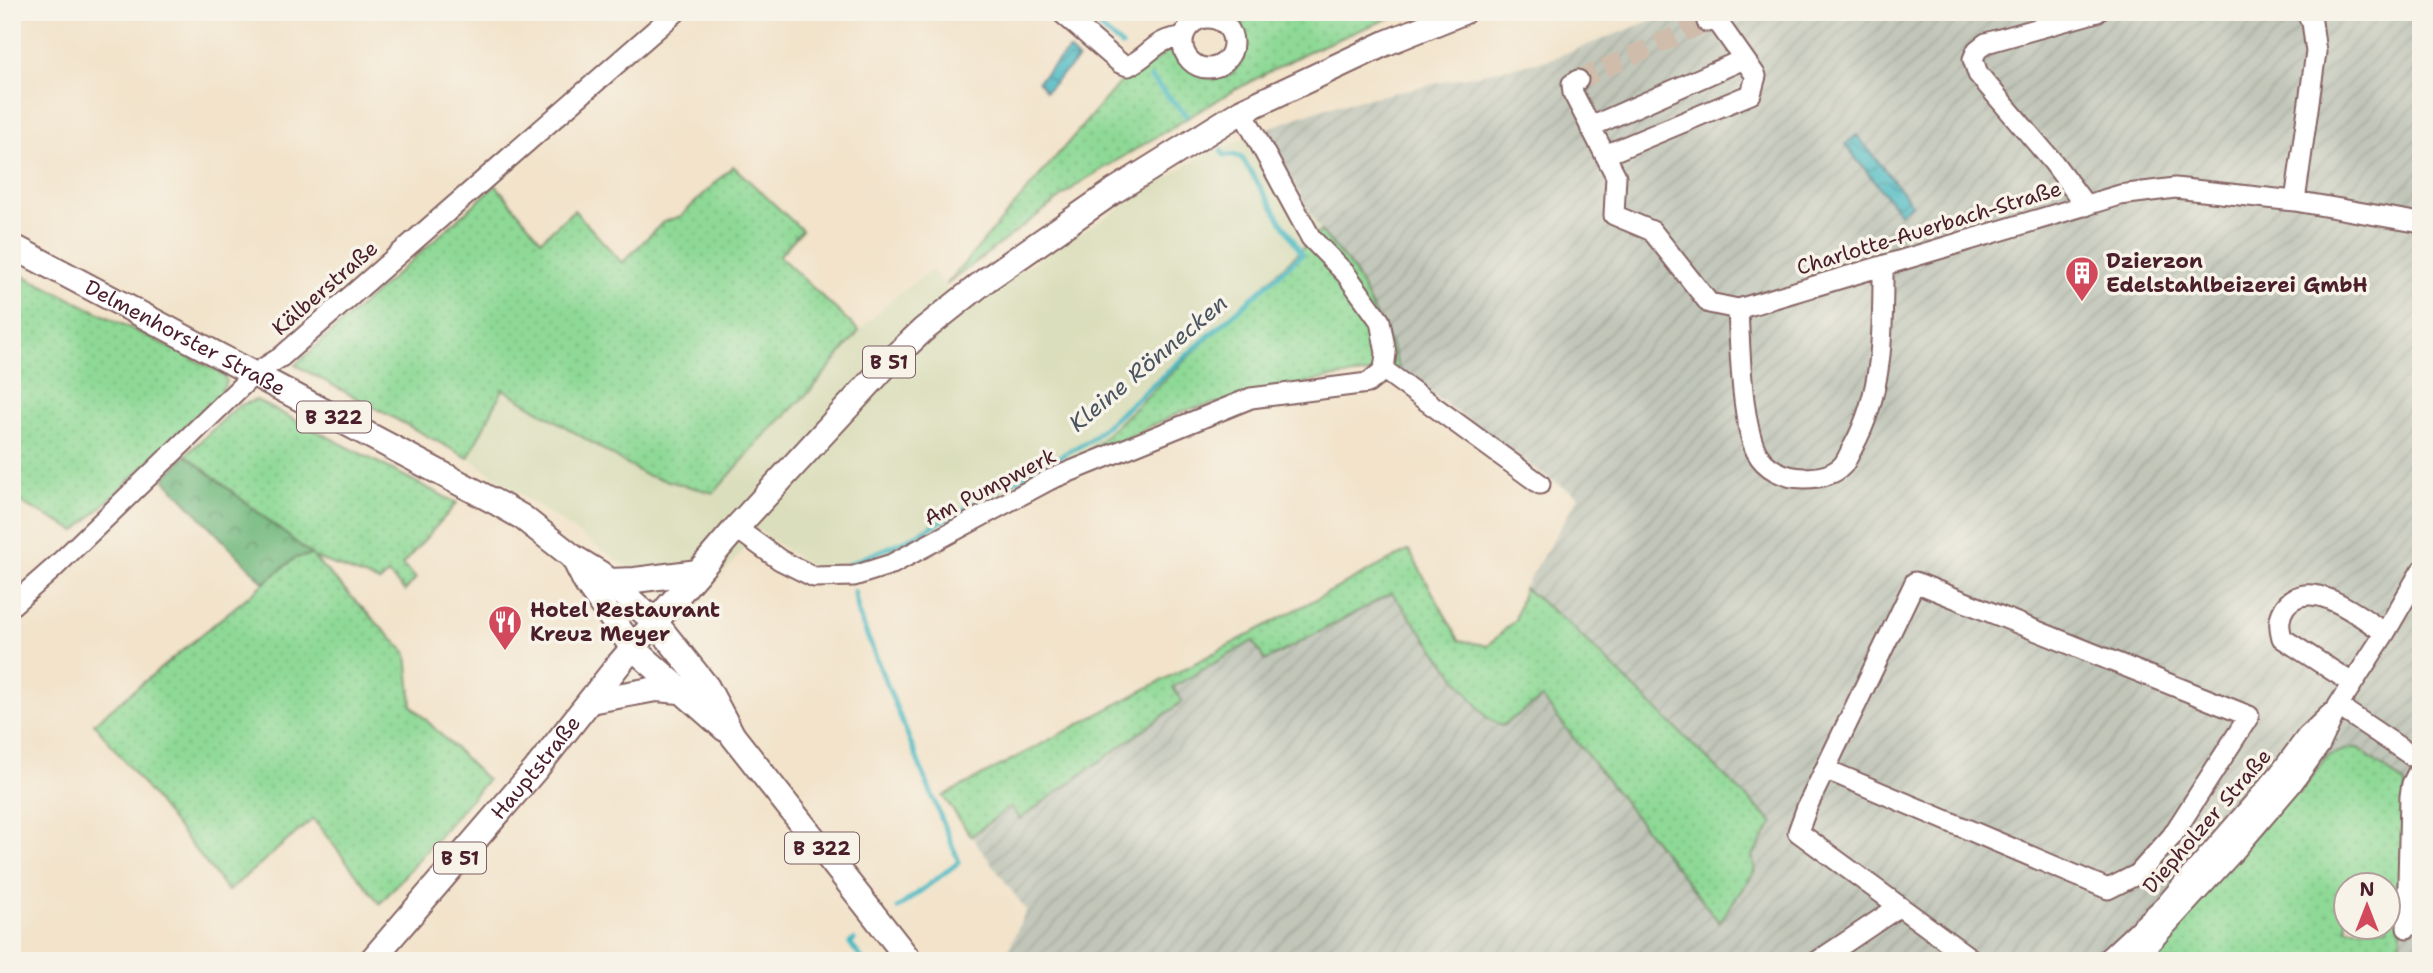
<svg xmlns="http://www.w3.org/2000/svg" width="2433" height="973" font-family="'Shantell Sans',sans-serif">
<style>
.built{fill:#dbdebc}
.industrial{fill:url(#industrial-furrows)}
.grass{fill:url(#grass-dots);stroke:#6c7c60;stroke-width:2;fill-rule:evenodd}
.forest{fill:url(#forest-crowns);stroke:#5e6c55;stroke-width:2}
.water{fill:url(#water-waves);stroke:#4a6c76;stroke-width:2}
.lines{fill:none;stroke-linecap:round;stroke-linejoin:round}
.stream{stroke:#4ab9c2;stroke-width:5}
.minor-tunnel{stroke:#d0bcaa;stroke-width:19;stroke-dasharray:19 10;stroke-linecap:butt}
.minor-casing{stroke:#856463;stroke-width:23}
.major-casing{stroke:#856463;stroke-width:28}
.minor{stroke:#fff;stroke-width:19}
.major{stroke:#fff;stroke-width:24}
.labels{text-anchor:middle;stroke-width:7;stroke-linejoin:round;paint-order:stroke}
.shield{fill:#f7f3e8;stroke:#7e5f64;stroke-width:2}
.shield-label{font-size:19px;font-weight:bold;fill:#4a1f2b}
.street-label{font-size:21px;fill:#4a1f2b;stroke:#f7f3e8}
.poi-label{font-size:21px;font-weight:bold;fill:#4a1f2b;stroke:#f7f3e8;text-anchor:start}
.water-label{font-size:23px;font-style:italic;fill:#4a5560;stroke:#f7f3e8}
</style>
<defs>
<pattern id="industrial-furrows" width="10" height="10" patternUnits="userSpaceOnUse" patternTransform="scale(1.75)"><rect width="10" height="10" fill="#c1c6b9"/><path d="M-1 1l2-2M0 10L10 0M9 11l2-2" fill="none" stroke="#a7aa9f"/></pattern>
<pattern id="grass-dots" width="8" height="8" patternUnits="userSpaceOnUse" patternTransform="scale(1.75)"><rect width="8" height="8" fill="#8ed996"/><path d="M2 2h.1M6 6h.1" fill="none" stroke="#7cba81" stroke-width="1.8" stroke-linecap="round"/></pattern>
<pattern id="forest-crowns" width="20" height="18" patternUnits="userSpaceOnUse" patternTransform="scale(1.75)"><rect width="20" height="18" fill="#72b97f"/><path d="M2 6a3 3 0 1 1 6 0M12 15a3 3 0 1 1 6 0" fill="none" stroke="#609668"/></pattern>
<pattern id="water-waves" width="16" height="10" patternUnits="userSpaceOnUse" patternTransform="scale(1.75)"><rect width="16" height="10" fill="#4ab9c2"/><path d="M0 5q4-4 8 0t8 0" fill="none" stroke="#40969e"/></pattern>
</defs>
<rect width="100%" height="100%" fill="#f7f3e8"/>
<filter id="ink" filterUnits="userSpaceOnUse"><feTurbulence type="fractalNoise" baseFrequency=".0143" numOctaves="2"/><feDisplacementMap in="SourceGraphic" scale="14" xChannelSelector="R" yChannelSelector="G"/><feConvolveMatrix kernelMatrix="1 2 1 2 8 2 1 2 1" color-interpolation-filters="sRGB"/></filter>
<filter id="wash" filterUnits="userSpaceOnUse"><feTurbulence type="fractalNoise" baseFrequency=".00686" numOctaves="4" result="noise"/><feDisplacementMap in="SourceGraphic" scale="28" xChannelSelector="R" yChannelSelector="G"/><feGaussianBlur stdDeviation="1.57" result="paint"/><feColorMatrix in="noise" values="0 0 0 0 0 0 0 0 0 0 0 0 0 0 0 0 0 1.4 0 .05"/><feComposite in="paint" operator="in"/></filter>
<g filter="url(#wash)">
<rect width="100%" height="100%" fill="#f2e3ca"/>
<path class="built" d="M1263,130l58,101 -241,229 -36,11 -158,84 -34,13 -37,3 -55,-40 -69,80 -223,-153 35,-70 142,87 118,-38 49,-48 47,-58 33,-32 40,-30 29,40 234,-149z"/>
<path class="industrial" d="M1673,12h748v949h-21l4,-177 -206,177h-1194l22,-51 -55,-74 40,-29 9,12 161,-117 -8,-15 81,-46 11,19 127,-67 60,80 36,-27 27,-26 9,-32 55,-92 -31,-18 -149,-108 -6,-20 -40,-81 -32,-38 -58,-101 64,-23 224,-48z"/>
<path class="grass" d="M1241,12h54l2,8 21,-8h86l-97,40 -76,40 -150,90 -135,103 180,-210 28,-13 16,-13 19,19 17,10 25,-3 13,-17z
M733,166l69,64 -23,26 80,75 -47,58 -49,48 -49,56 -69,-18 -142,-86 -35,69 -173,-93 201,-180 45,55 33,-30 48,53 41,-41 18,-6z
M1321,231l32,38 40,81 6,20 -71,8 -145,33 -103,49z
M12,270l210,103 5,8 -7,14 -144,136 -64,-33z
M256,400l201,103 -55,62 14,13 -11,13 -17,-17 -8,8 -67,-25 94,97 5,52 75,74 -107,124 -67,-85 -85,72 -134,-168 201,-165 16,-3 -125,-100 52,-49z
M1409,550l50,90 29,6 27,-26 9,-32 46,37 203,198 -21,34 3,14 -36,51 -177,-224 -40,28 -16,-9 -94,-124 -127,68 -12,-20 -80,46 9,15 -162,117 -10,-12 -39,29 -28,-40z
M2350,748h8l47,36 -5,177h-259l151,-168h8l27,-37zM2346,886h42v42h-42z"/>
<path class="forest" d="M186,455l126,100 -17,3 -31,25 -100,-104z"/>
<path class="water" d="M1069,50l9,9 -32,32 -8,-10z
M1857,135l55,69 -12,9 -55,-68z"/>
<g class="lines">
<path class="stream" d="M1082,12l40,34
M1151,78l35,37
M849,564l60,-25 181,-99 212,-186 -60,-96 -7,-3h-11l-3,-4
M854,591l6,27 99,244 -61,46
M854,940l-4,3 13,18"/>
</g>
</g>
<g filter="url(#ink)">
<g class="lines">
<path class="minor-tunnel" d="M1578,80l129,-58"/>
<g class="minor-casing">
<path id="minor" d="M1061,12l59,51 8,3c24,-11 25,-27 55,-29
M1183 43a25 25 0 1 1 50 0a25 25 0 1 1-50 0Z
M1578,80l-6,4 1,9 43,83 -2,39 38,16 57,72 29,6 382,-114 55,-7 120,13 126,22
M1590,127l154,-68 -24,-34 -7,-5 -6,2
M1605,155l146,-61 5,-18 -12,-17
M2295,201l21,-149 -4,-30 -6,-10
M2086,206l-33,-44 -75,-88 -5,-15 4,-9 9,-7 111,-31
M1738,309c2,37 3,110 18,142 9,18 29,27 48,27 14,0 29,-2 39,-13 4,-5 7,-13 10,-18 31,-56 30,-120 30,-181
M1384,370l156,114
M736,528l44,32 34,17 40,-1 38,-12 157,-84 202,-82 117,-15 16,-13 2,-17 -6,-32 -34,-47 -35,-36 -69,-127
M12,605l42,-37 200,-194 27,-17 395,-345
M2352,683l-70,-45c-3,-12 -4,-20 3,-31 24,-33 76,10 100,26
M2338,706l83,56
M1825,769l283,120 30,-15 34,-38 77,-120 -334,-134 -108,225 -9,25 176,129
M2407,928l3,-132 2,-12 9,-18
M1818,961l73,-49 7,-7
M2105,961l60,-56 113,-130 29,-39 23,-22
M2130,961l23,-21 80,-87 59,-69 28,-39 18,-39 47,-73 36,-62"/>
</g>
<g class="major-casing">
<g id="major">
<path id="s1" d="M12,246l487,258 23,13 51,40 28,17 54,48 52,65 26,49 177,225"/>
<path d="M574,559l12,24 47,65 92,81"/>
<path d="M609,581l26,-1 63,-8"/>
<path d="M590,701l66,-12 24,2"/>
<path id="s2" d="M371,961l165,-192 83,-105 117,-136 155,-168 32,-30 63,-50 128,-89 128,-80 144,-68 77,-31"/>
</g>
</g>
<use href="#minor" class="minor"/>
<use href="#major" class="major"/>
</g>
</g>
<defs>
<g id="building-pin" transform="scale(1.75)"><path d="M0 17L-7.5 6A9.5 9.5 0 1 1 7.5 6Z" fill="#d1495b" stroke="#f7f3e8"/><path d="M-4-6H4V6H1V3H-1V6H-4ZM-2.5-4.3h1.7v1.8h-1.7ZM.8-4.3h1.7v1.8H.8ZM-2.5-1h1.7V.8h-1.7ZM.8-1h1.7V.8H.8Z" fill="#fff"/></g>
<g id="restaurant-pin" transform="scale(1.75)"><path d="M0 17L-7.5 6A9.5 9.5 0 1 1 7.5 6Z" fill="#d1495b" stroke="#f7f3e8"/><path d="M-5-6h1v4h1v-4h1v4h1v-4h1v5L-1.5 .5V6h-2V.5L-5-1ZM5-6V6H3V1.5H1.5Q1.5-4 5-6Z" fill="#fff"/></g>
</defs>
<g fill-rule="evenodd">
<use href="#building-pin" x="2082" y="273"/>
<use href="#restaurant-pin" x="505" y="622"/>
</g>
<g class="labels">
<g class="shield">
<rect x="863" y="346.5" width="52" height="31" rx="5"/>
<rect x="297" y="401.5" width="74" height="31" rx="5"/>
<rect x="785" y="832.5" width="74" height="31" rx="5"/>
<rect x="434" y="842.5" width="52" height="31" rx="5"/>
</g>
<g class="shield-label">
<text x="889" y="369">B 51</text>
<text x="334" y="424">B 322</text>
<text x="822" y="855">B 322</text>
<text x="460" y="865">B 51</text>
</g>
<g class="street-label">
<text transform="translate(1929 228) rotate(-17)" y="7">Charlotte-Auerbach-Straße</text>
<text transform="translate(325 288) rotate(-41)" y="7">Kälberstraße</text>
<text dy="7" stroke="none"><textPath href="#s1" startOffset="196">Delmenhorster Straße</textPath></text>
<text transform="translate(990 487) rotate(-27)" y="7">Am Pumpwerk</text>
<text dy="7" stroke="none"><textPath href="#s2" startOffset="254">Hauptstraße</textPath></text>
<text transform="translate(2207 821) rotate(-49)" y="7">Diepholzer Straße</text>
</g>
<g class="poi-label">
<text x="2106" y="268">Dzierzon<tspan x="2106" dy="24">Edelstahlbeizerei GmbH</tspan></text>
<text x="530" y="617">Hotel Restaurant<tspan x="530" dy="24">Kreuz Meyer</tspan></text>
</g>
<g class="water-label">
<text transform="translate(1148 363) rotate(-40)" y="8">Kleine Rönnecken</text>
</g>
</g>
<rect width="2433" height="973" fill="none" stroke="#f7f3e8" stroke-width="42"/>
<g transform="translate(2367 906)"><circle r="33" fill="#f7f3e8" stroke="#b29e9c" stroke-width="2"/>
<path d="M0-5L12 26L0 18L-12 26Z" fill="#d1495b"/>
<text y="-10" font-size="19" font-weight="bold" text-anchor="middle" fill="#4a1f2b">N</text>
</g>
</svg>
